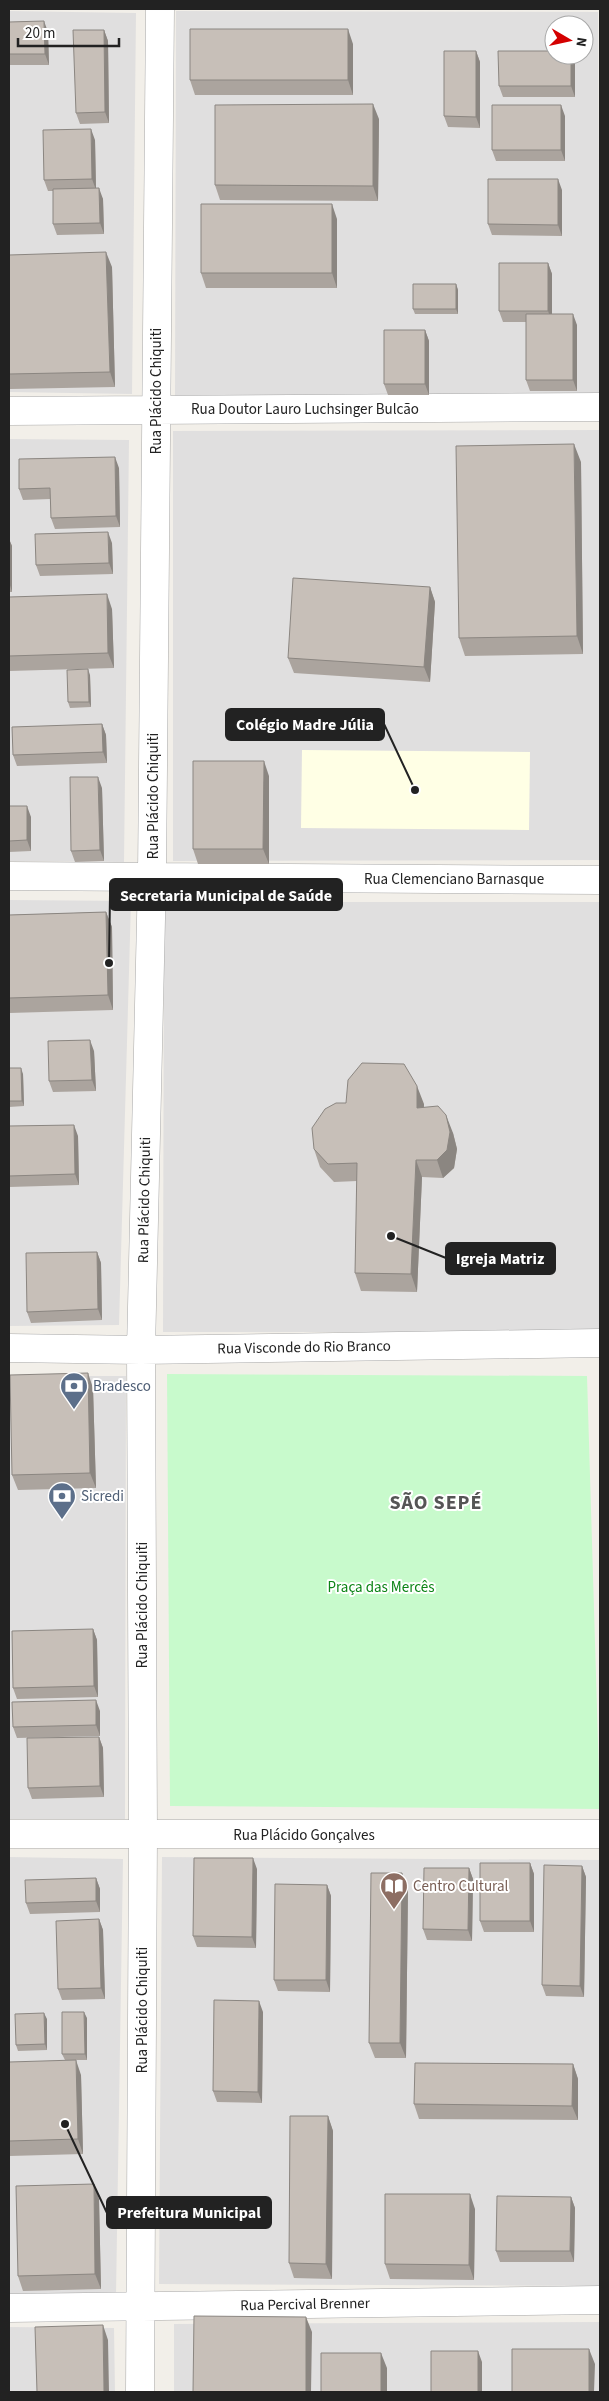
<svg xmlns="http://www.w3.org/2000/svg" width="609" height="2401" font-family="'Source Sans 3',sans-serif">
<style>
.residential{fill:#e0dfdf;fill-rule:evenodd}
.education{fill:#ffffe5}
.park{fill:#c8facc}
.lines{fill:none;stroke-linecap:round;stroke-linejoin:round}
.minor-casing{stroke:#a9a9a9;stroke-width:29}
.minor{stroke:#fff;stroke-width:28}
.wall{fill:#aba49e}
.shaded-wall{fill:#8b8681}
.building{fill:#c7bfb8;stroke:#8b8681}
.labels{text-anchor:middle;stroke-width:4;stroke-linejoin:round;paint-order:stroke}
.street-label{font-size:15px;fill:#222;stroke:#fff}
.service-label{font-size:15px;fill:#4e5e75;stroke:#fff;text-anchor:start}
.park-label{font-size:15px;fill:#0c8416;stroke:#fff}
.education-label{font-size:15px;fill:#785e54;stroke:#fff;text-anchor:start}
.district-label{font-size:20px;font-weight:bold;letter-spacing:1px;fill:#555;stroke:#fff}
.leader{fill:none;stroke:#222;stroke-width:2}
.callout-dot{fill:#222;stroke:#fff;stroke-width:2}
.callout{fill:#222;stroke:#222;stroke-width:2}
.callout-label{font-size:16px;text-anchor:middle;font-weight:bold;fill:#fff}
</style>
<rect width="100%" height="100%" fill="#f2efe9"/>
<path class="residential" d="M9,11l127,2 -4,381 -123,-2z
M176,11l422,1 2,387 -425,-1zM554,25h30v30h-30z
M600,430v430l-427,1v-430z
M9,439l120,1 -5,422 -115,-1z
M9,900l122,1 -12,424 -110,1z
M164,902h436l-1,430h-436z
M9,1376h117l-1,443h-116z
M9,1857l114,2 -7,436h-107z
M162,1857l438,3v426l-441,-2z
M600,2322v70h-426v-68z
M9,2327l105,1 1,64h-106z"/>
<path class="education" d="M302,750l228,2 -1,78 -228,-2z"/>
<path class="park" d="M167,1374l420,2 13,433 -430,-3z"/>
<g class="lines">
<g class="minor-casing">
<path id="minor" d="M9,411l591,-4
M9,876l591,4
M9,1348l132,2 459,-7
M9,1834h591
M9,2308l591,-8
M140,2392l3,-557 -2,-485 11,-474 8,-867"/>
</g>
<use href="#minor" class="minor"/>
</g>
<path class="wall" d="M9,22l39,10 1,33h-40z
M104,30l4,11 1,82 -29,1 -4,-11z
M353,44v51h-158l-5,-15z
M476,51l4,11v66l-32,-1 -4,-11z
M554,55h19l2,7v35h-72l-4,-11z
M565,116v45h-69l-4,-11z
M379,119l-1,82 -158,-1 -5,-15z
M95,140l1,48 7,11 1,35 -47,1 -4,-11v-33h-5l-4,-11z
M562,190v46l-70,-1 -4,-11z
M337,219v69h-131l-5,-15z
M9,255l103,12 3,120 -105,2 -1,-4z
M548,263l4,11v40l25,11v66h-47l-4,-11v-58h-23l-4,-11z
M456,284l2,6v24h-43l-2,-5z
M425,330l4,11v54h-41l-4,-11z
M581,462l2,192 -118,2 -6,-18z
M119,468l1,59 -65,2 -4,-11 -1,-19 -27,1 -4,-11z
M9,539l3,7v46h-3z
M112,543l1,31 -73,2 -4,-11z
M430,587l5,15 -5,80 -136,-9 -6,-15z
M9,597l103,12 2,59 -105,3z
M90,675l1,32 -21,1 -2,-6z
M102,724l4,11 1,28 -90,3 -4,-11z
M269,776v88h-71l-5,-15z
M102,788l2,73 -29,1 -4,-11z
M9,806l22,11v34l-22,1z
M106,912l6,15 1,83 -104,3v-98z
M94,1051l2,40 -43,1 -4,-11z
M9,1068l14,6 1,32 -15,1z
M424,1104v3l29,26 4,16 -3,19 -11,10 -21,-1 -5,115 -56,-1 -6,-18 2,-92 -23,1 -14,-15 -6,-18z
M9,1126l69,10 1,49 -70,2z
M97,1252l4,11 1,57 -71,3 -4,-11z
M93,1388l3,100 -78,2 -6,-15z
M93,1629l4,11 1,57 -81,2 -4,-11z
M100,1711v25l-83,2 -4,-11z
M99,1737l4,11 1,49 -72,2 -4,-11z
M530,1863l4,11v58h-50l-4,-11z
M582,1866l4,11 -2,120 -38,-1 -4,-11z
M469,1868l4,11 -1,62 -45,-1 -4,-11z
M257,1869l-1,79 -59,-1 -4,-11z
M96,1878l4,11v23l-70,2 -4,-11z
M327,1885l4,11 -1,96 -52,-1 -4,-11z
M408,1888l-2,170h-31l-6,-15z
M99,1919l4,11 2,69 -43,1 -4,-11z
M263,2012l-1,91 -45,-1 -4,-11z
M87,2018v42h-22l-3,-6z
M47,2019v31l-29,1 -2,-6z
M9,2062l72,13 2,79 -74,2z
M573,2064l5,15v41l-159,-1 -5,-15z
M328,2116l5,15 -1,148 -38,-1 -5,-15z
M571,2197l4,11 -1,54h-74l-4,-11z
M99,2199l2,90 -78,2 -5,-15z
M475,2209l-1,71 -84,-1 -5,-15z"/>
<path class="shaded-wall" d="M44,21l4,11 1,33 -4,-11z
M348,29l5,15v51l-5,-15z
M104,30l4,11 1,82 -4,-11z
M476,51l4,11v66l-4,-11z
M571,55h2l2,7v35l-4,-11z
M373,104l6,15 -1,82 -5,-15z
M561,105l4,11v45l-4,-11z
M91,129l4,11 1,50 -4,-11z
M558,179l4,11v46l-4,-11z
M99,188l4,11 1,35 -4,-11z
M332,204l5,15v69l-5,-15z
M106,252l6,15 3,120 -5,-15z
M548,263l4,11v48l-4,-11z
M456,284l2,6v24l-2,-5z
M573,314l4,11v66l-4,-11z
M425,330l4,11v54l-4,-11z
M574,444l7,18 2,192 -6,-18z
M115,457l4,11 1,59 -4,-11z
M108,532l4,11 1,31 -4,-11z
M9,539l3,7v46l-3,-10z
M430,587l5,15 -5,80 -6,-15z
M107,594l5,15 2,59 -6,-15z
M88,669l2,6 1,32 -2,-5z
M102,724l4,11 1,28 -4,-11z
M264,761l5,15v88l-6,-15z
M98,777l4,11 2,73 -4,-11z
M27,806l4,11v34l-4,-11z
M106,912l6,15 1,83 -5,-15z
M90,1040l4,11 2,40 -4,-11z
M21,1068l2,6 1,32 -2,-5z
M417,1086l7,18 -1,21 -6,-17z
M446,1115l7,18 4,16 -3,19 -11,10 -6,-18z
M74,1125l4,11 1,49 -4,-11z
M416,1160l6,17 -5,115 -6,-18z
M97,1252l4,11 1,57 -4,-11z
M88,1373l5,15 3,100 -6,-15z
M93,1629l4,11 1,57 -4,-11z
M96,1700l4,11v25l-4,-11z
M99,1737l4,11 1,49 -4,-11z
M253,1858l4,11 -1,79 -4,-11z
M530,1863l4,11v58l-4,-11z
M582,1866l4,11 -2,120 -4,-11z
M469,1868l4,11 -1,62 -4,-11z
M402,1873l6,15 -2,170 -6,-15z
M96,1878l4,11v23l-4,-11z
M327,1885l4,11 -1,96 -4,-12z
M99,1919l4,11 2,69 -4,-11z
M259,2001l4,11 -1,91 -4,-11z
M84,2012l3,6v42l-2,-6z
M44,2013l3,6v31l-2,-6z
M76,2060l5,15 2,79 -5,-15z
M573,2064l5,15v41l-6,-14z
M328,2116l5,15 -1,148 -6,-15z
M94,2184l5,15 2,90 -6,-15z
M470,2194l5,15 -1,71 -5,-15z
M571,2197l4,11 -1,54 -4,-11z
M306,2317l6,15 -1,60h-5z
M103,2325l5,15 1,52h-5z
M589,2349l6,15 -1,28h-5z
M478,2351l4,11v30h-4z
M381,2353l6,15v24h-6z"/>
<path class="building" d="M44,21l1,33h-36v-32z
M190,29h158v51h-158z
M73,30h31l1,82 -29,1z
M444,51h32v66l-32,-1z
M498,51h56v4h17v31h-72z
M373,104v82l-158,-1v-80z
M492,105h69v45h-69z
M91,129l1,50 -48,1 -1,-50z
M488,179h70v46l-70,-1z
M99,188l1,35 -47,1v-35z
M201,204h131v69h-131z
M106,252l4,120 -101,2v-119z
M499,263h49v48h-49z
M413,284h43v25h-43z
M526,314h47v66h-47z
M384,330h41v54h-41z
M574,444l3,192 -118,2 -3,-192z
M115,457l1,59 -65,2 -1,-30 -31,1v-30z
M108,532l1,31 -73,2 -1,-31z
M293,578l137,9 -6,80 -136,-9z
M107,594l1,59 -99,3v-59z
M88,669l1,33h-21l-1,-32z
M102,724l1,28 -90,3 -1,-28z
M193,761h71l-1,88h-70z
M70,777h28l2,73 -29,1z
M9,806h18v34l-18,1z
M106,912l2,83 -99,3v-83z
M90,1040l2,40 -43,1 -1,-40z
M362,1063l42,1 13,22v22l21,-2 8,9 4,17 -3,18 -10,10h-21l-5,114 -56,-1 2,-110 -29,1 -14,-15 -2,-21 13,-19 11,-6h10l2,-23z
M9,1068h12l1,33h-13z
M74,1125l1,49 -66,2v-50z
M97,1252l1,57 -71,3 -1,-59z
M88,1373l2,100 -78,2 -2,-100z
M93,1629l1,57 -81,2 -1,-57z
M96,1700v25l-83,2 -1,-25z
M99,1737l1,49 -72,2 -1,-50z
M194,1858h59l-1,79 -59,-1z
M480,1863h50v58h-50z
M544,1865l38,1 -2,120 -38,-1z
M424,1868h45l-1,62 -45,-1z
M371,1873h31l-2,170h-31z
M96,1878v23l-70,2 -1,-23z
M275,1884l52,1 -1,95h-52z
M99,1919l2,69 -43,1 -2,-68z
M214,2000l45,1 -1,91 -45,-1z
M62,2012h22l1,42h-23z
M44,2013l1,31 -29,1 -1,-31z
M76,2060l2,79 -69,2v-79z
M415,2063l158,1 -1,42 -158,-2z
M290,2116h38l-2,148 -37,-1z
M94,2184l1,90 -77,2 -2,-90z
M385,2194h85l-1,71 -84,-1z
M497,2196l74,1 -1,54h-74z
M194,2316l112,1v75h-113z
M103,2325l1,67h-67l-2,-65z
M512,2349h77v43h-77z
M431,2351h47v41h-47z
M321,2353h60v39h-60z"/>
<defs>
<g id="bank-pin" transform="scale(1.4375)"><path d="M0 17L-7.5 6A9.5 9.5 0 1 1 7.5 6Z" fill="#5c6f8a" stroke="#fff"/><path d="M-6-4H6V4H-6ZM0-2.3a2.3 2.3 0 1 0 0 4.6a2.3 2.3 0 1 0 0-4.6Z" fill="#fff"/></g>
<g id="library-pin" transform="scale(1.4375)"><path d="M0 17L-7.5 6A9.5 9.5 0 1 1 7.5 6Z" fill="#8d6e63" stroke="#fff"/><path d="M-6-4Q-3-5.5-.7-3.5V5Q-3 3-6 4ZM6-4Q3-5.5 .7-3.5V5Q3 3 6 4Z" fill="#fff"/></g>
</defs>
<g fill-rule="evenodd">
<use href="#bank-pin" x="74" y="1386"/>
<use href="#bank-pin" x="62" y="1496"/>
<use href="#library-pin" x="394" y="1886"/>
</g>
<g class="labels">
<g class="street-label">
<text transform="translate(156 391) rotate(-90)" y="5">Rua Plácido Chiquiti</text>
<text x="305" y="414">Rua Doutor Lauro Luchsinger Bulcão</text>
<text transform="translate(153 796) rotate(-90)" y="5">Rua Plácido Chiquiti</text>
<text x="454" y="884">Rua Clemenciano Barnasque</text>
<text transform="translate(144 1200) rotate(-89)" y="5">Rua Plácido Chiquiti</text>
<text transform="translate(304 1347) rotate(-1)" y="5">Rua Visconde do Rio Branco</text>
<text transform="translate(142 1605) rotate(-90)" y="5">Rua Plácido Chiquiti</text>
<text x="304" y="1840">Rua Plácido Gonçalves</text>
<text transform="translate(142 2010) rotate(-90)" y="5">Rua Plácido Chiquiti</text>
<text transform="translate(305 2304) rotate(-1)" y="5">Rua Percival Brenner</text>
</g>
<g class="service-label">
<text x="93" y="1391">Bradesco</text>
<text x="81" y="1501">Sicredi</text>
</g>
<g class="park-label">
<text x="381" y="1592">Praça das Mercês</text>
</g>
<g class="education-label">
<text x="413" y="1891">Centro Cultural</text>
</g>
<g class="district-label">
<text x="436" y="1509">SÃO SEPÉ</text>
</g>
</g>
<path class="leader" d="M415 790L384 724M109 963L110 895M391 1236L446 1258M65 2124L107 2213"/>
<g class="callout-dot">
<circle cx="415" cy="790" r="5"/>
<circle cx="109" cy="963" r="5"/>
<circle cx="391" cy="1236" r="5"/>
<circle cx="65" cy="2124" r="5"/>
</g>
<g class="callout">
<rect x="226" y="709" width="158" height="31" rx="5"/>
<rect x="110" y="879" width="232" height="31" rx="5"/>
<rect x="446" y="1243" width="109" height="31" rx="5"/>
<rect x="107" y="2197" width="164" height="31" rx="5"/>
</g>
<g class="callout-label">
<text x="305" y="730">Colégio Madre Júlia</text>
<text x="226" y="901">Secretaria Municipal de Saúde</text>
<text x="500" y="1264">Igreja Matriz</text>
<text x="189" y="2218">Prefeitura Municipal</text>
</g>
<rect width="609" height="2401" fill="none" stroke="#222222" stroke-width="20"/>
<g transform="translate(569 40) rotate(99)"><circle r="24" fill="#ffffff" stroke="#a7a7a7"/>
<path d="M0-4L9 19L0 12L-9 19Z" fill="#d40000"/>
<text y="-8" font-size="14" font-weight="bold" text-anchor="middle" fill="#222222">N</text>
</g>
<path d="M18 38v8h101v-8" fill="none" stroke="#222222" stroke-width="2.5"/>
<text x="25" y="38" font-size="15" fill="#222222" stroke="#ffffff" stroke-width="4" paint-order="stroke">20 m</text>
</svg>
